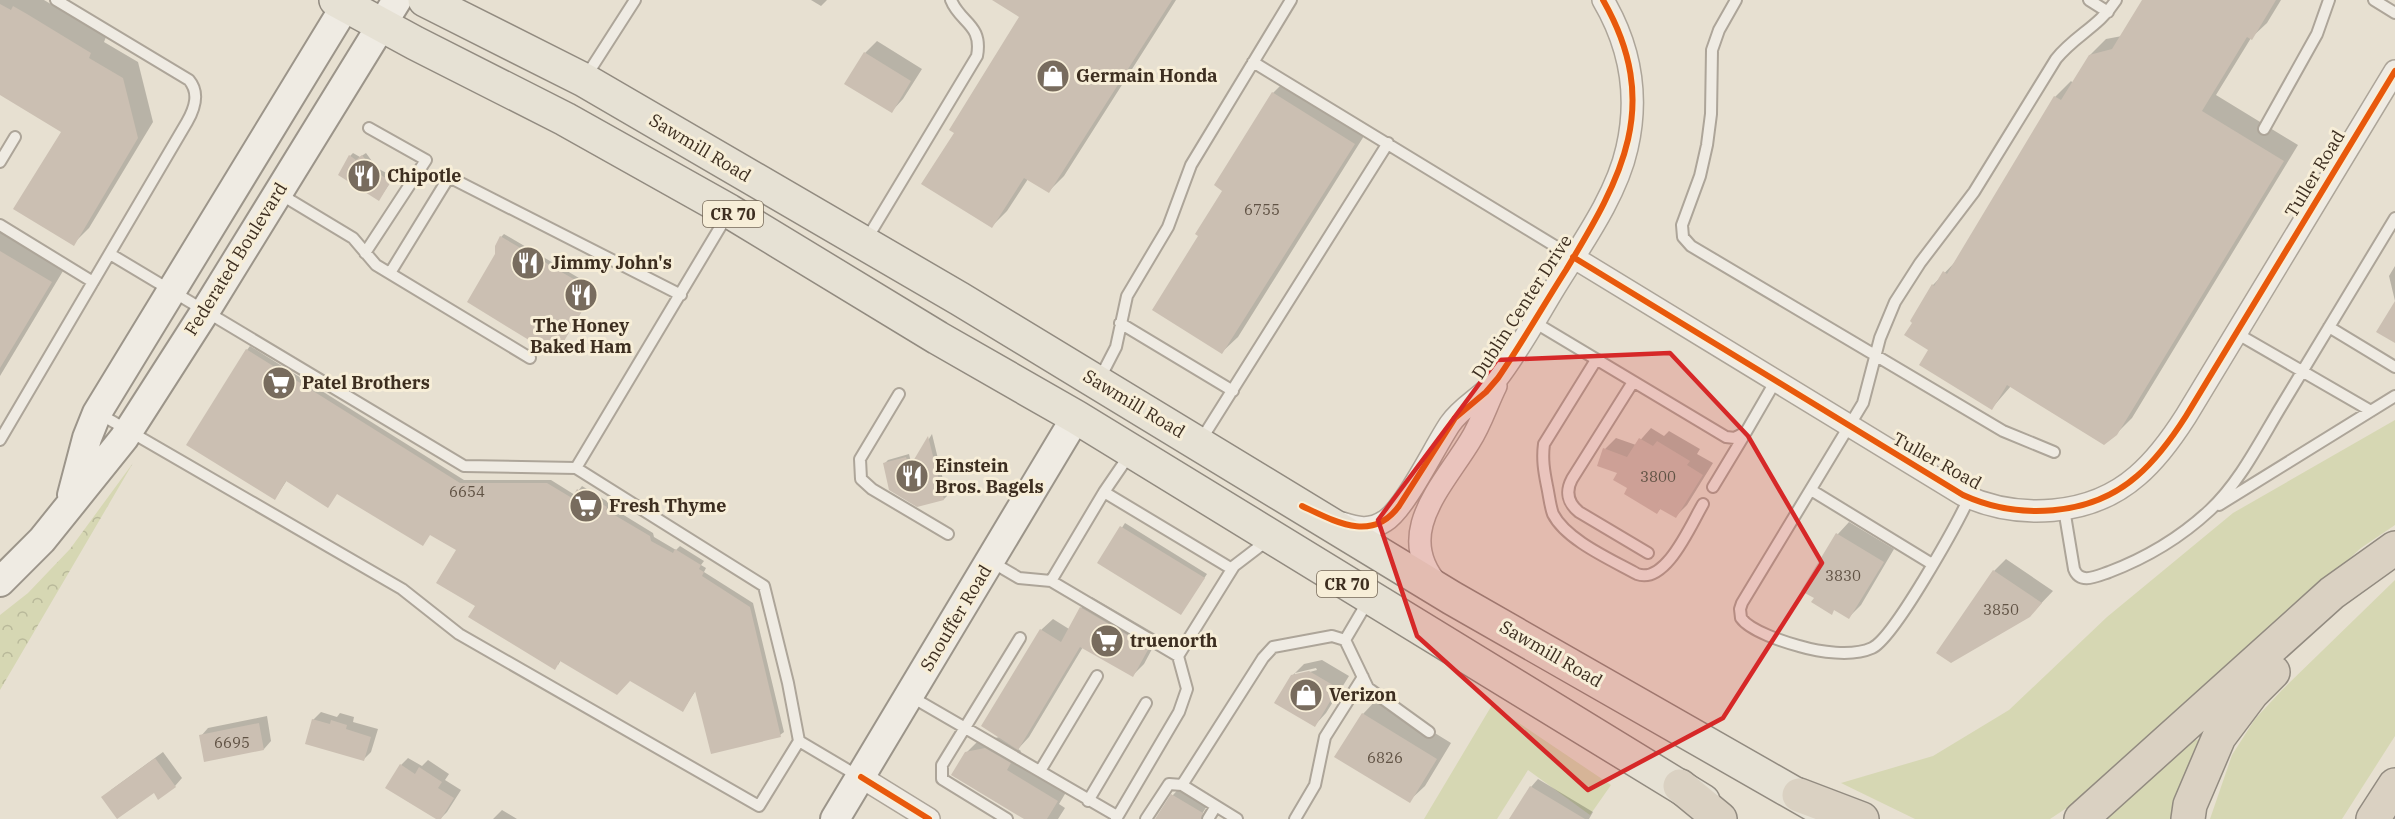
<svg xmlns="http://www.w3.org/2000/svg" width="2395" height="819" font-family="'IBM Plex Serif',serif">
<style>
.grass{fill:#d6d7b3}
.forest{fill:url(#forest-crowns)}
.shadow{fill:#0003}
.building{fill:#cbbfb2}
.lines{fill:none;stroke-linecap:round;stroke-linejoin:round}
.service-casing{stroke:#ada599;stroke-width:14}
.minor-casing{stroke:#ada599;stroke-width:24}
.secondary-casing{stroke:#9c958a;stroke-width:32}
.primary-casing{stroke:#928b80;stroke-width:36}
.motorway-casing{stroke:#928b80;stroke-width:36}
.service{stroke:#efebe3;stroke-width:10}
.minor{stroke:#efebe3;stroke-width:21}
.secondary{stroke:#efebe3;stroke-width:28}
.primary{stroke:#e6e1d4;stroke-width:33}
.motorway{stroke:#dad1c2;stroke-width:33}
.cycleway-casing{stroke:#f7eed8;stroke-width:10}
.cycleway{stroke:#e8590c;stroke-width:6}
.marked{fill:#d62828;fill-opacity:0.2;stroke:#d62828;stroke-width:4.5;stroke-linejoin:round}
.labels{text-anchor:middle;stroke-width:6;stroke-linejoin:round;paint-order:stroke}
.number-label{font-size:15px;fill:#605244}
.shield{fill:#f7eed8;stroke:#756857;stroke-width:1.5}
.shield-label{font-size:16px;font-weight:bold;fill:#3d2e20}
.poi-label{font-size:18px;font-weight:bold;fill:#3d2e20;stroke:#f7eed8;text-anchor:start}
.street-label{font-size:18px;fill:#3d2e20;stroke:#f7eed8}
</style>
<defs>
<pattern id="forest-crowns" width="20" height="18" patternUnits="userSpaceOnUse" patternTransform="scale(1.5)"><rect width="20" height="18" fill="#d6d7b3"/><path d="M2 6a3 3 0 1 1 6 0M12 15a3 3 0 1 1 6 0" fill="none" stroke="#b9b99a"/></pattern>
</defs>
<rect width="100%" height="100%" fill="#e7e0d1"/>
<path class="grass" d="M2395,420v105l-34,23 -267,242 -44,29h-135l-74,-36 92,-27 76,-46 98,-93 126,-104z
M2395,580v156l-53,83h-132l22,-64 23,-36 27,-29z
M1492,705l119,80 -21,30 -62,-45 -31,49h-73z
M2201,739l-27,80h-80l98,-78z"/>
<path class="forest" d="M133,463l-133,227v-75l28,-22 42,-44z"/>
<path class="shadow" d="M0,0h44l62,37 -2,5 34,20 15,60 -64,106 -16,16 -10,-113 -63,-38z
M811,0h16l-6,6z
M995,0h181l-112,176 -15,15 -21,-12 -21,32 -15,15 -36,-93 65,-116z
M2143,0h138l-14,23 -16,15 -35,57 82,50 -166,273 -16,16 -105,-48 -19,22 -62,-58 3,-65 25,-26 97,-162 16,-16 2,2 17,-28 16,-16 16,-3z
M877,41l45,28 -19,30 -11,12 -27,-58z
M1289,77l80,51 -131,209 -16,15 2,-162 -8,-5 57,-92z
M353,153l7,4 6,-4 11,15 17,9 -12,18 -32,-39z
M0,226l66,40 -66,110z
M504,234l92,54 -38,62 -61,-95 4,-18z
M2395,266v35l-6,-25z
M250,346l214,134h87l24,15 7,-9 28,17 -1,3 44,27 1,4 22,13 4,-4 24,15 -3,4 5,3 -2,4 49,31 31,129 -4,3 -84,-45 -13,20 -53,-31 -69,-19 -3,5 -81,-60 -19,-55 -28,-16 -92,-42 -51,-12 -9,14 -31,-144z
M1651,428l13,8 5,-5 31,18 -3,5 16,9 -26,42 -11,11 -15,-8 -4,5 -27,-25 -25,-39 11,-11 20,7z
M932,434l15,62 -3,3 -59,-36 3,-3 21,-6 3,12z
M1849,522l45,27 -33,56 -12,12 -46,-27 35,-56z
M1125,523l82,51 -26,39 -82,-50z
M2006,559l47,32 -24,25 -35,-45z
M1092,597l67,39 -15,28 -11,11 -50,-28 -54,90 -11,12 3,2 -4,7 51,31 -9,15 6,4 -7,11h-32l-60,-66 12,-12 22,-4 41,-107 12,-11 16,10 12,-21z
M1322,660l27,16 -23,37 -11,12 -23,-49 3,-3v3l22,-6 -1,-2 -21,5 9,-9z
M1378,698l73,45 -26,43 -16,15 -46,-87z
M321,712l16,5 3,-4 14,4 -1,5 25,7 -7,23 -7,7 -51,-39z
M267,716l4,25 -7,8 -63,-13 7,-8z
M163,752l19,26 -7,8 -20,5 -44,-1z
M408,758l14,8 6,-6 21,14 -4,6 16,10 -14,22 -7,7 -39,-54z
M1538,779l55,33 -4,7h-78l20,-32z
M1184,783l27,16 -12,20h-42l16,-24z
M502,810l15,9h-24z"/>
<path class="building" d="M992,0h180l-123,193 -25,-15 -32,50 -71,-44 33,-51 -5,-3 70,-113z
M2142,0h134l-24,40 -5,-3 -45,74 82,50 -167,274 -13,10 -97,-60 -15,25 -73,-45 9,-15 -24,-15 8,-12 -2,-2 22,-37 2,2 9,-15 4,3 107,-178 7,4 28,-45 23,-6z
M0,4l11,6 2,-4 14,8 64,39 -2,5 34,20 15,60 -64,108 -61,-37 48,-77 -61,-37z
M864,52l47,29 -19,32 -48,-29z
M1272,92l83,52 -133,210 -70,-44 46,-74 -3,-2 27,-43 -8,-6z
M349,155l7,5 6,-5 12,16 17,10 -12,20 -41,-26z
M500,236l94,55 -39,65 -88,-54 28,-48v-8z
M0,251l52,31 -52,86z
M2395,301v42l-19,-11z
M246,349l214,134h87l25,15 5,-9 30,18 -1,3 44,26 1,5 22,12 2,-4 26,16 -2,4 5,3 -2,4 48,31 31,130 -70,17 -16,-63 -12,21 -53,-31 -13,14 -57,-34 -5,9 -87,-53 7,-11 -39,-23 20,-33 -26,-15 -7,11 -86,-52 -9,14 -42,-27 -11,19 -89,-55z
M928,436l16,64 -27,7 -28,-17 -6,-27 23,-6 3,11z
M1639,438l14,8 4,-5 33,20 -3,4 16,10 -27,43 -16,-9 -3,5 -33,-20 3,-6 -14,-8 4,-7 -20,-7 6,-18 24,9z
M1120,526l85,52 -24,37 -84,-52z
M1836,533l48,29 -35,57 -15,-9 -2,5 -21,-13 3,-4 -13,-7z
M1993,570l49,33 -12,14 -79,46 -15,-10z
M1080,607l69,41 -16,29 -53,-30 -62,103 -37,-24 59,-97 21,13z
M1309,671l29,17 -23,39 -41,-24 17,-28z
M1362,713l75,46 -27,44 -76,-46z
M312,719l18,5 1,-4 16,5 -1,4 25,8 -7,24 -59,-17z
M259,723l5,27 -60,12 -5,-27z
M985,748l26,15 -4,7 51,31 -11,18h-23l-73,-44 14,-23z
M155,758l21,29 -18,13 -4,-7 -37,26 -16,-22z
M400,764l15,10 4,-7 23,15 -4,6 16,10 -13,21h-5l-51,-31z
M1530,786l55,33h-76z
M1171,794l32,19 -2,6h-46z"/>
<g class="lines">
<g class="service-casing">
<path id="service" d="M1736,0l-17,30 -7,20 -1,64 -4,31 -7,31 -18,49 1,12 8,9 312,185 51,21
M2089,0l19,12
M2374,0l21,13
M1253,62l320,195
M585,78l50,-78
M2264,129l53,-95 12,-34
M0,162l15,-25
M280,194l73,44 23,27 154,93
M0,225l93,57
M865,242l112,-186c6,-32 -17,-33 -26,-56
M365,253l61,-93 -57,-32
M110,254l354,212 112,2 188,118 24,97 11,58 59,35
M390,273l59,-96 232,118
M1534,322l192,115 9,1 11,-6 29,-50
M1120,323l113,68
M2329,327l66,40
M2236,333l135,78
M1596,360l-52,84c-2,15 0,27 3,42 2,9 3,20 6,28 13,26 59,46 84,60 29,11 54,-50 66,-70
M1099,380l17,-33 11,-51 41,-69 23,-62 100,-165
M1633,382l-61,97c-7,13 -4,24 7,33l69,41
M899,394l-39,65 1,20 11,10 76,45
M98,413l304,176 57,45 300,172 40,-65
M0,440l187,-318c8,-14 13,-29 2,-42l-133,-80
M1201,440l187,-297
M576,468l152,-254
M1713,487l32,-53
M1811,490l121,74
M1104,492l26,-38
M1969,498c-12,26 -75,140 -97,150 -20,9 -53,4 -73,-2 -15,-4 -49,-15 -58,-28l-1,-9 2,-6 121,-200 17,-65 15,-36 25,-39 54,-71 82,-133c19,-24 43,-32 60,-59
M2219,505l176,-109
M2064,509l10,60c6,16 23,7 35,3 37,-14 72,-35 101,-62 30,-28 50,-69 72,-105 38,-62 75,-125 113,-187
M990,561l29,17 32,3
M1368,601l-23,39 23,48 61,44
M1178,656l-127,-75 53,-89 128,77
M910,696l207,120
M1040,771l57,-95
M1088,801l58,-98
M1007,819l-65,-40v-14l78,-127
M1116,819l63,-107 8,-23 -9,-33 56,-90 34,-26
M1146,819l23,-35 13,1
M1208,819l8,-13
M1237,819l-55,-34 81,-127 10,-11 59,-11 13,4
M1295,819l20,-34 10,-48 38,-60"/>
</g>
<g class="minor-casing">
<path id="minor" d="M1573,257l390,238c55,25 127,22 174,-19 20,-17 35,-38 49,-60l209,-345
M1342,523c15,5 28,8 43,-2 20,-12 50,-75 65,-97 12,-18 33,-27 46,-44 21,-27 38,-58 56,-88 26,-43 64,-94 75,-144 12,-52 3,-102 -24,-148
M1438,585c-45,-51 4,-98 32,-144 11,-17 17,-37 26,-55
M861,777l68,42"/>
</g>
<g class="secondary-casing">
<path id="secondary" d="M72,495l15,-57 10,-25 252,-413
M0,582l42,-42 82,-102 82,-128 191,-310
M835,819l241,-402"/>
</g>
<g class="primary-casing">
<path id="primary" d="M336,0l79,43 150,76 164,92 209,127 138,79 627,384
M425,0l159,80 376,219 492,299 371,212"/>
</g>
<g class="motorway-casing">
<path id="motorway" d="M1680,786l40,33
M1799,795l63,24
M2081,819l251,-226 63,-45
M2188,819l2,-14 29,-68 33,-44 21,-21
M2373,819l22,-34"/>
</g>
<use href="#service" class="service"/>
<use href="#minor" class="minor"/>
<use href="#secondary" class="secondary"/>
<use href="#primary" class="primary"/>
<use href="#motorway" class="motorway"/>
<g class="cycleway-casing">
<path id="cycleway" d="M1573,257l390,238c55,25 127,22 174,-19 20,-17 35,-38 49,-60l209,-345
M1302,506c34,16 70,37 97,0l56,-88 31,-26 12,-14c24,-35 45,-72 68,-108 56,-93 97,-165 37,-270
M861,777l68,42"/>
</g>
<use href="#cycleway" class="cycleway"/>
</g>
<path class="marked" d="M1670,353l78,83 74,127 -99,155 -135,72 -171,-154 -39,-116 119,-160z"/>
<defs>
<g id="shop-disc" transform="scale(1.725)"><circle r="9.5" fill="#786c5e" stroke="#f7eed8"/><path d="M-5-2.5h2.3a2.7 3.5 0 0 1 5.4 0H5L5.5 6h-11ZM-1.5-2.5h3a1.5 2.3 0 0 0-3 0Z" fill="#fff"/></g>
<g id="restaurant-disc" transform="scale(1.725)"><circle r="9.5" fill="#786c5e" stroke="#f7eed8"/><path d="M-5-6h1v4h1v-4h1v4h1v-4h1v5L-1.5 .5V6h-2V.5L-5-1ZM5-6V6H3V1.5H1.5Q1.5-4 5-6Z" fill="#fff"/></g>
<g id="supermarket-disc" transform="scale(1.725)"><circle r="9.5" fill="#786c5e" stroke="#f7eed8"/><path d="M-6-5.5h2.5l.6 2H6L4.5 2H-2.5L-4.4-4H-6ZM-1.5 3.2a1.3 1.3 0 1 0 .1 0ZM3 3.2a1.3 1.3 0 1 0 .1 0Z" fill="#fff"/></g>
</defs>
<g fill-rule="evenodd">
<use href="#shop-disc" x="1053" y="76"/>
<use href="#restaurant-disc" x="364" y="176"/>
<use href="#restaurant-disc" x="528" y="263"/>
<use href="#restaurant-disc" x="581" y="295"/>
<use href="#supermarket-disc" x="279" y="383"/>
<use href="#restaurant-disc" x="912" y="476"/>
<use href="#supermarket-disc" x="586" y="506"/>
<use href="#supermarket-disc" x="1107" y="641"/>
<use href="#shop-disc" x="1306" y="695"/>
</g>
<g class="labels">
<g class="number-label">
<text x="1262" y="215">6755</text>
<text x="1658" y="482">3800</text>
<text x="467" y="497">6654</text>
<text x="1843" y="581">3830</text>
<text x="2001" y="615">3850</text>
<text x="232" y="748">6695</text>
<text x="1385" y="763">6826</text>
</g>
<g class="shield">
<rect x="703" y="201" width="60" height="26" rx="4.5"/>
<rect x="1317" y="571" width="60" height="26" rx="4.5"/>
</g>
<g class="shield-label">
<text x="733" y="220">CR 70</text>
<text x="1347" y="590">CR 70</text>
</g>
<g class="poi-label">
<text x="1076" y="82">Germain Honda</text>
<text x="387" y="182">Chipotle</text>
<text x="551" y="269">Jimmy John's</text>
<text x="581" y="332" text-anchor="middle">The Honey<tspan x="581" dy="21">Baked Ham</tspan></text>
<text x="302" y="389">Patel Brothers</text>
<text x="935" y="472">Einstein<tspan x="935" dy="21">Bros. Bagels</tspan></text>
<text x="609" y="512">Fresh Thyme</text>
<text x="1130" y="647">truenorth</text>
<text x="1329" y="701">Verizon</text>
</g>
<g class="street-label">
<text transform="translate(700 148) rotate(31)" y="6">Sawmill Road</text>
<text transform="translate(2315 174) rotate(-59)" y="6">Tuller Road</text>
<text transform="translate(236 259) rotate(-58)" y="6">Federated Boulevard</text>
<text transform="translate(1522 307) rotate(-57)" y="6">Dublin Center Drive</text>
<text transform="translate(1134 404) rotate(31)" y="6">Sawmill Road</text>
<text transform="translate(1937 461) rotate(29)" y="6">Tuller Road</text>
<text transform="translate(956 618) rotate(-59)" y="6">Snouffer Road</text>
<text transform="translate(1551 654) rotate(30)" y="6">Sawmill Road</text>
</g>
</g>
</svg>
